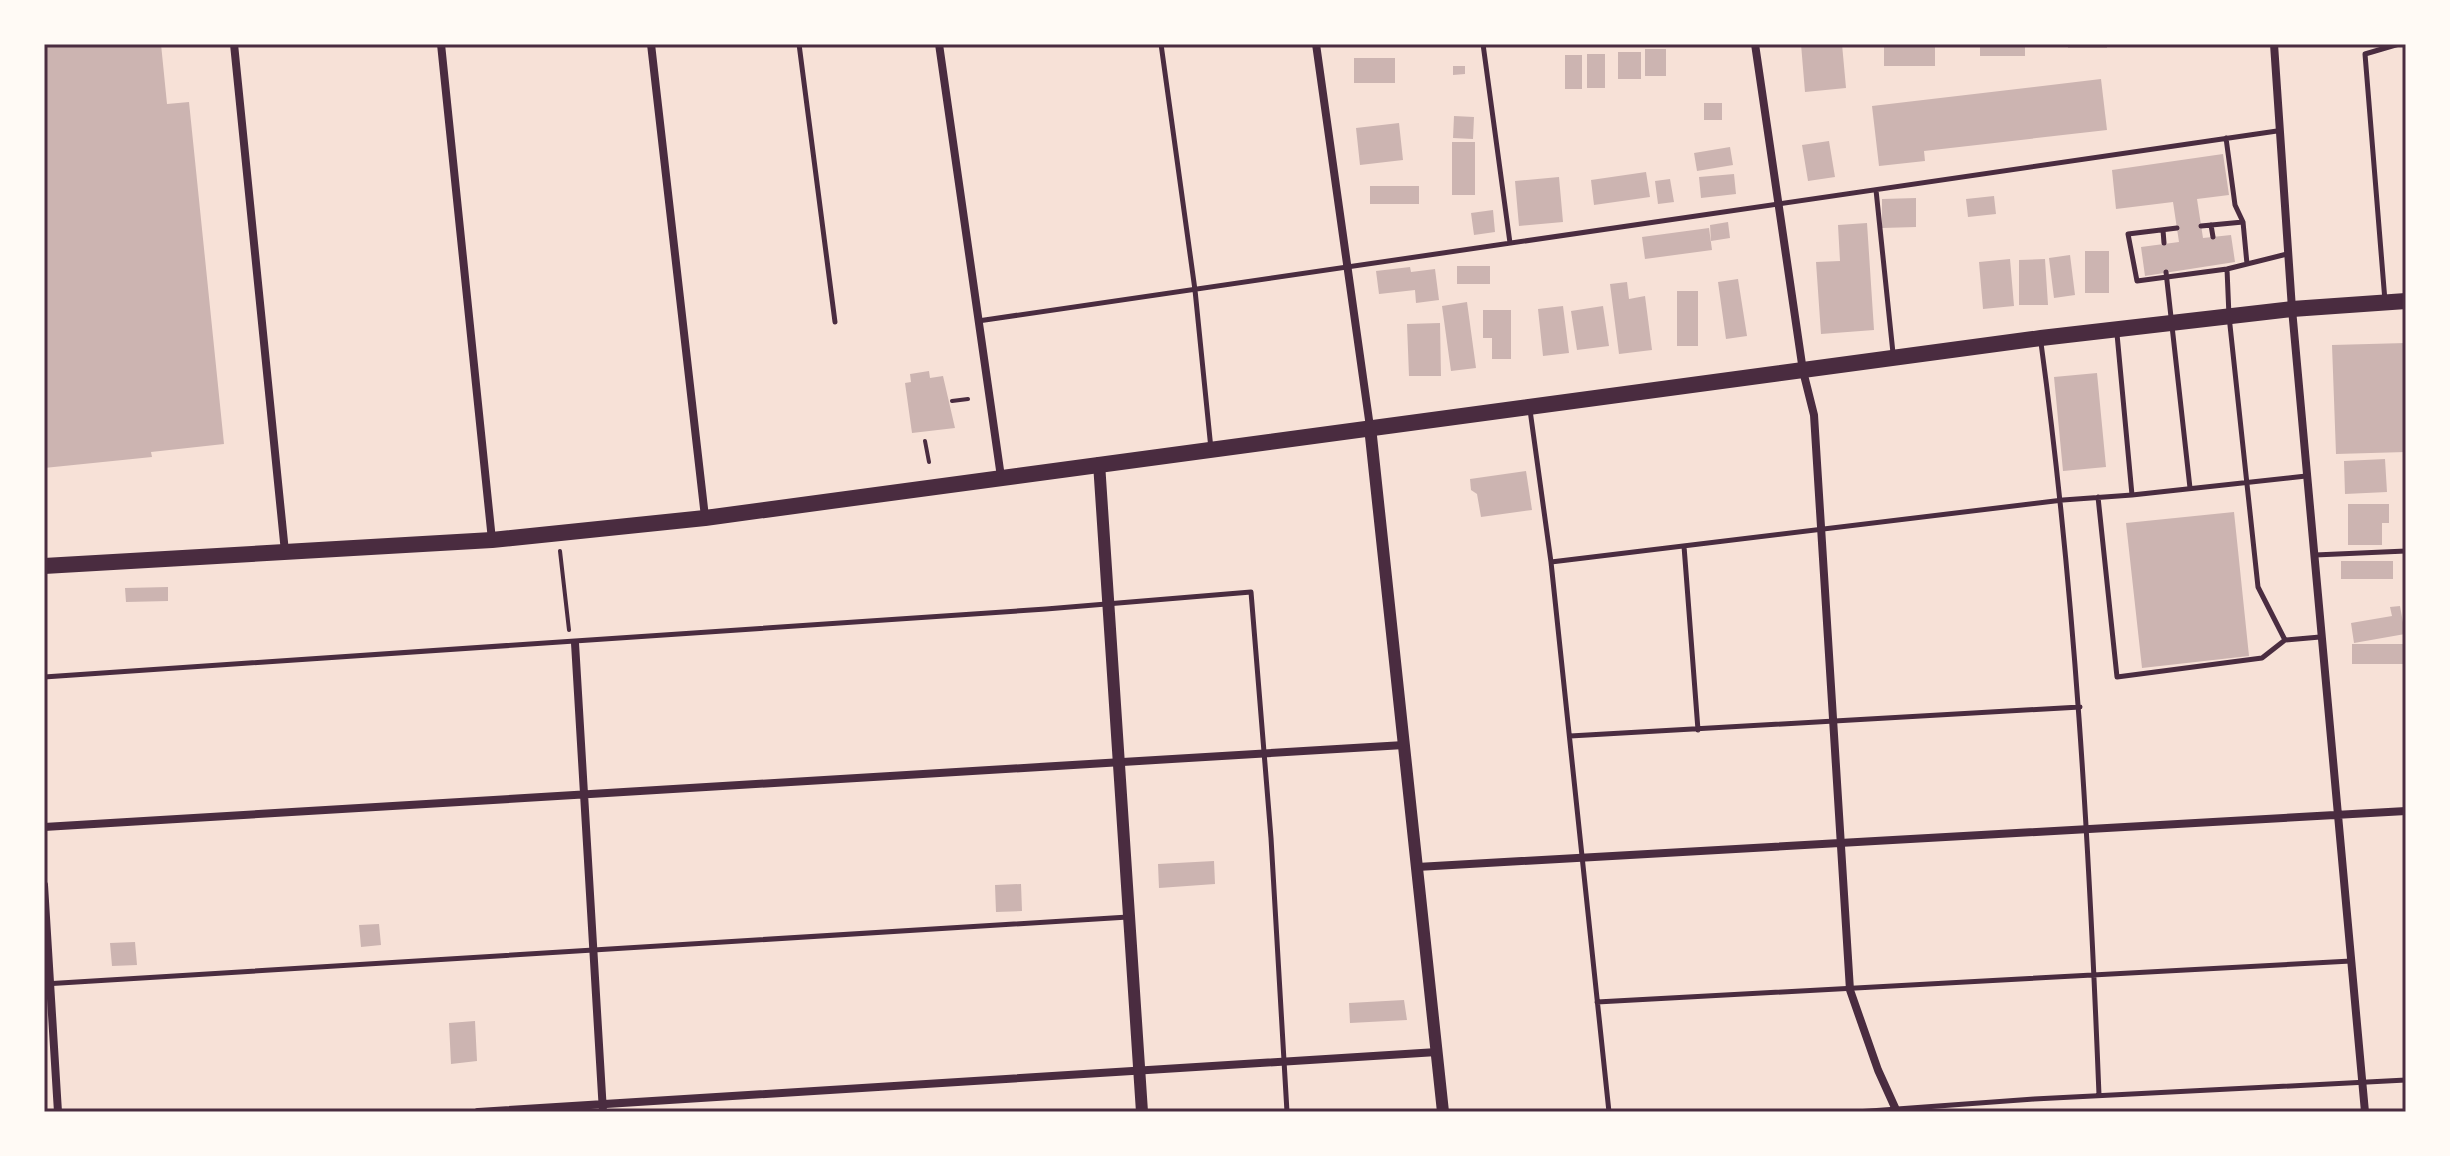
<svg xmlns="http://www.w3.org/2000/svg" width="2450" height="1156" font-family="Spectral,serif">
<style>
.building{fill:#ccb4b1}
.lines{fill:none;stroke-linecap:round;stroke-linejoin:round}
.path{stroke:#4a2c40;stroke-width:4}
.service{stroke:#4a2c40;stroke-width:5}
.minor{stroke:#4a2c40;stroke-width:8}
.tertiary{stroke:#4a2c40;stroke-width:12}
.primary{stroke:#4a2c40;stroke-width:16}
.neatline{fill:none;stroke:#4a2c40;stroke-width:3}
</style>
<rect width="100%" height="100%" fill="#f7e1d7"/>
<path class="building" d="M44,44h117l6,60 22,-2 35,342 -73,8 1,5 -108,11z
M1801,44h41l4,44 -41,4z
M1884,44h51v22h-51z
M1980,44h45v12h-45z
M2068,44h39v4h-39z
M1645,49h21v27h-21z
M1618,52h23v27h-23z
M1587,54h18v34h-18z
M1565,55h17v34h-17z
M1354,58h41v25h-41z
M1453,66h12v8l-12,1z
M2101,79l6,51 -183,21 1,10 -46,5 -7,-60z
M1704,103h18v17h-18z
M1454,116l20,1 -1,22 -20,-1z
M1399,123l4,37 -43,5 -4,-37z
M1829,141l6,36 -27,4 -6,-36z
M1452,142h23v53h-23z
M1730,147l3,18 -36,6 -3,-18z
M2223,154l6,41 -32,4 6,39 28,-3 4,27 -90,14 -4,-29 38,-5 -6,-40 -57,7 -4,-39z
M1646,172l4,25 -56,8 -3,-25z
M1734,174l2,20 -35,4 -2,-21z
M1559,177l4,45 -44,4 -4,-45z
M1670,179l4,23 -16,2 -3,-23z
M1370,186h49v18h-49z
M1994,196l2,18 -28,3 -2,-18z
M1916,198v29l-34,1v-29z
M1493,210l2,22 -21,3 -3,-22z
M1728,222l2,16 -19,3 -1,-16z
M1867,223l7,107 -53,4 -5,-72 24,-1 -2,-36z
M1709,228l3,22 -67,9 -3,-22z
M2085,251h24v42h-24z
M2070,255l5,40 -21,3 -5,-40z
M2010,259l4,47 -31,3 -4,-47z
M2045,259l3,46h-29v-45z
M1457,266h33v18h-33z
M1410,267l1,5 24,-3 4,31 -23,3 -1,-13 -36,4 -3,-23z
M1738,279l9,57 -21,3 -8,-57z
M1627,282l2,17 16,-3 7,54 -33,4 -9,-70z
M1677,291h21v55h-21z
M1467,302l9,66 -25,3 -9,-65z
M1563,306l6,47 -26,3 -5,-47z
M1603,306l6,40 -32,4 -6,-39z
M1483,310h28v49h-19v-21h-9z
M1440,323l1,53h-32l-2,-52z
M2406,343v109l-70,2 -4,-109z
M929,371l1,7 13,-2 12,52 -43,5 -7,-50 6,-1 -1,-8z
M2097,373l9,94 -43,4 -9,-94z
M2385,459l2,33 -42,2 -1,-33z
M1526,471l6,39 -51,7 -4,-23 -6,-4 -1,-11z
M2348,504h41v19h-7v22h-34z
M2234,512l15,144 -107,12 -16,-145z
M2341,561h52v18h-52z
M168,587v14l-42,1 -1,-14z
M2400,606l5,28 -51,9 -3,-20 41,-7 -2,-9z
M2352,644h53v20h-53z
M1214,861l1,23 -56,4 -1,-24z
M1021,884l1,27 -26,1 -1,-27z
M379,924l2,21 -20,2 -2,-22z
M135,942l2,23 -25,1 -2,-23z
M1404,1000l3,20 -57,3 -1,-20z
M475,1021l2,40 -26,3 -2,-41z"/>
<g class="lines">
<path class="path" d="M952,401l16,-2
M925,441l4,21
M560,551l9,79"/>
<path class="service" d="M799,44l36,278
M1161,44l34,246 16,159
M1483,44l27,199
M2226,138l9,67 8,17
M1876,190l17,163
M2211,225l2,12
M2201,226l42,-4 4,42
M2177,228l-49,6 9,47 90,-12 60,-15
M2163,230l1,13
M2227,269l2,47 29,271 27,53
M2166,272l24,216
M2385,301l-20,-247 34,-10
M978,321l1299,-190
M2117,334l15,161 174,-19
M2041,343c34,250 48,500 58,752
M1530,410l21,152 58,550
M2098,497l19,180 145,-19 23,-18 35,-3
M1684,546l14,184
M2315,555l91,-4
M1551,562l512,-62 69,-5
M44,677l1002,-68 205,-17 20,246 16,274
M1570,736l510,-29
M44,984l1084,-67
M1597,1002l754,-41
M1856,1112l178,-13 372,-19"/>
<path class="minor" d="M234,44l51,508
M441,44l51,496
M651,44l54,473
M939,44l62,433
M1316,44l54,383
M1755,44l48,327 11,44 36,575 28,80 19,42
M2274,44l18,265 73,803
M575,643l28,469
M44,827l1360,-82
M1417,867l989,-56
M44,885l14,227
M478,1112l959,-60"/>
<path class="tertiary" d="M1370,427l73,685
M1099,463l43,649"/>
<path class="primary" d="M44,566l448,-26 213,-22 1336,-180 251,-29 114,-8"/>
</g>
<rect width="2450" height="1156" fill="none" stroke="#fffaf5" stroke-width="92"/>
<rect x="46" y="46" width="2358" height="1064" class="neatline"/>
</svg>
